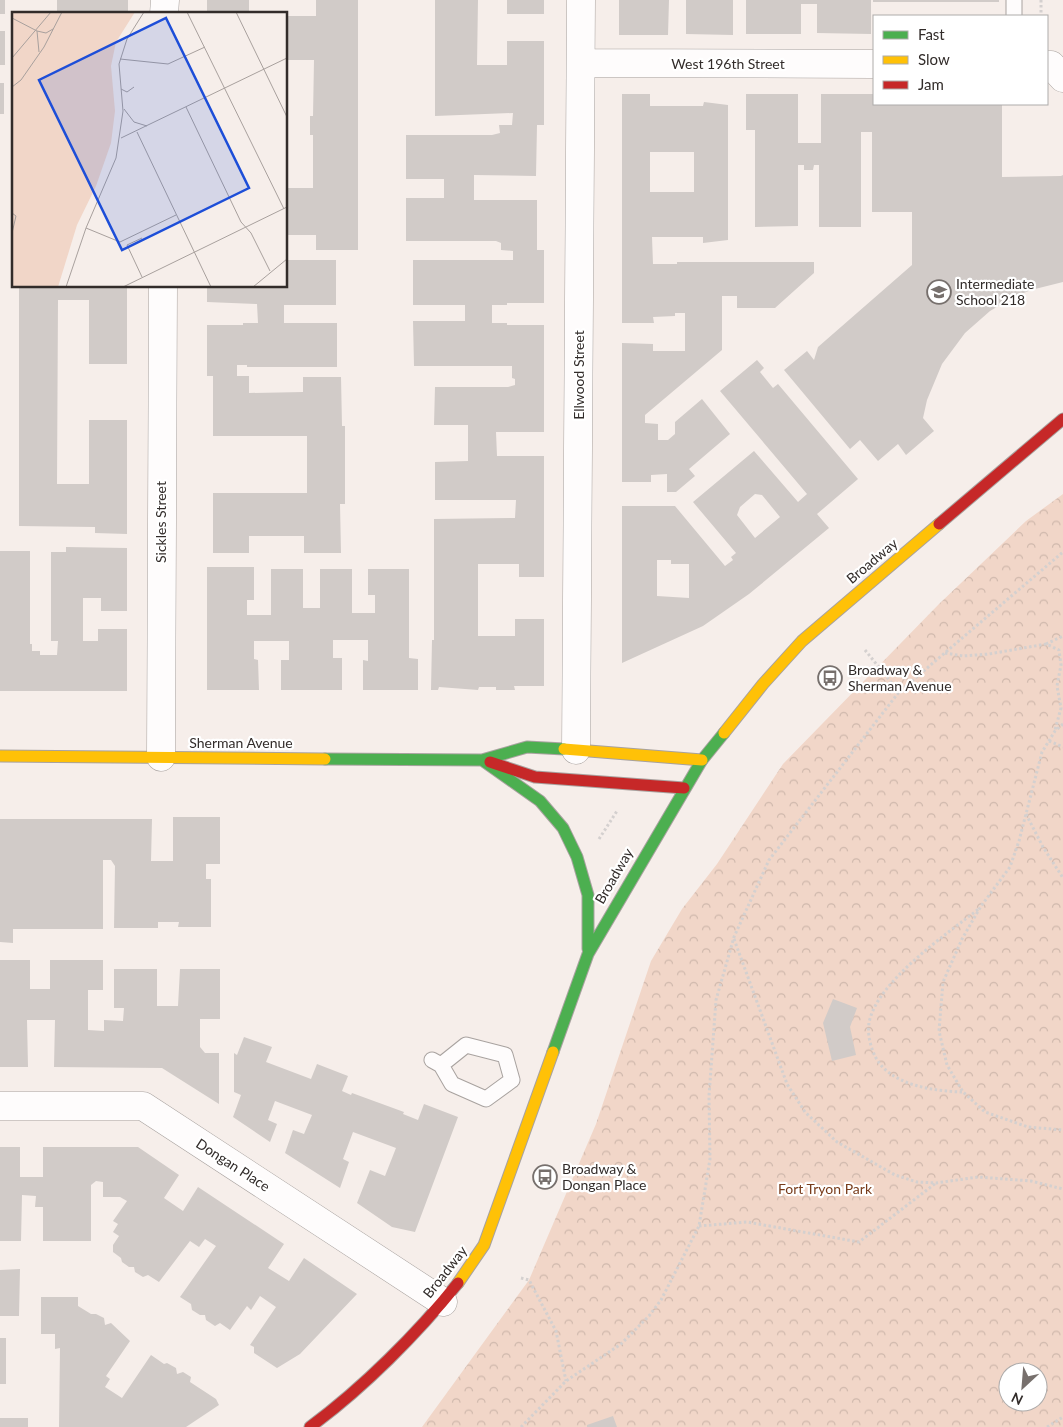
<svg xmlns="http://www.w3.org/2000/svg" width="1063" height="1427" font-family="Lato,sans-serif">
<style>
.park{fill:url(#park-crowns);fill-rule:evenodd}
.building{fill:#d1cbc8;fill-rule:evenodd}
.lines{fill:none;stroke-linecap:round;stroke-linejoin:round}
.lane-casing{stroke:#a8a29f;stroke-width:17}
.street-casing{stroke:#a8a29f;stroke-width:29}
.fast-casing{stroke:#a8a29f;stroke-width:13}
.slow-casing{stroke:#a8a29f;stroke-width:13}
.jam-casing{stroke:#a8a29f;stroke-width:13}
.path{stroke:#d4d0cf;stroke-width:3;stroke-dasharray:2.5 2.5;stroke-linecap:butt}
.lane{stroke:#fefcfc;stroke-width:15}
.street{stroke:#fefcfc;stroke-width:28}
.fast{stroke:#4caf50;stroke-width:11}
.slow{stroke:#ffc107;stroke-width:11}
.jam{stroke:#c62828;stroke-width:11}
.labels{text-anchor:middle;stroke-width:4.5;stroke-linejoin:round;paint-order:stroke}
.street-label{font-size:14px;fill:#322c2a;stroke:#fff}
.poi-label{font-size:14px;fill:#322c2a;stroke:#fff;text-anchor:start}
.park-label{font-size:14px;fill:#783c1b;stroke:#fff}
.inset-road{fill:none;stroke:#a8a09d;stroke-width:1}
.view{fill:#1d4ed8;fill-opacity:0.15;stroke:#1d4ed8;stroke-width:2.5}
.inset-edge{fill:none;stroke:#322c2a;stroke-width:2.5}
</style>
<defs>
<pattern id="park-crowns" width="20" height="18" patternUnits="userSpaceOnUse" patternTransform="scale(1.25)"><rect width="20" height="18" fill="#f1d6c8"/><path d="M2 6a3 3 0 1 1 6 0M12 15a3 3 0 1 1 6 0" fill="none" stroke="#cfb8ac"/></pattern>
</defs>
<rect width="100%" height="100%" fill="#f6eeea"/>
<path class="park" d="M1063,494v933h-641l107,-147 67,-156 55,-163 31,-52 35,-45 66,-100 156,-160 87,-83zM1008,1372h30v30h-30z"/>
<path class="building" d="M0,0h5v14h-5z
M57,0h71v14h-71z
M207,0h42v14h-42z
M316,0h42v250h-42v-15h-30v-47h27v-53h-3v-19h3l1,-56h-28v-44h30z
M435,0h43l-1,65h30v-24h37v84h-7l-1,51 -62,-1v25h63v50h7v53h-37v2h-15v18h15v2h37v107h-48l1,24h47v121h-25v-13h-41v72h37v-17h29v67h-30l1,4h-19v-3h-17l-1,3 -39,-3 -1,3h-7l1,-50h2v-121l81,-1 1,-18h-81v-38l33,-1v-36h-34l1,-38h73l7,-2v-6l-3,-1v-12h-98l-1,-45h52v-16h-52v-45h100v-9l-12,-1v-7l-5,-2h-90v-43h38v-19h-38v-44h86l8,-2 -1,-8h13l1,-12 -78,3z
M507,0h37v14h-37z
M619,0h50l-1,35h-49z
M686,0h47v35l-47,-1z
M746,0h125v34l-54,-1v-29h-16v30h-55z
M873,0h126v2h-126z
M0,31h5v34h-5z
M0,83h4v31h-4z
M622,94h28v12h53l1,-4 24,3v135l-25,3v-6h-51l1,27h24v-2h137v11l-39,35h-38v-12h-15v54l-77,65v8l13,1v16h10l7,-6v-12l27,-23 28,35 -41,35 6,7 -19,16h-9v-18l-16,1v7h-29v-139l31,1v7h32v-38h-10v3l-22,1 1,6h-32zM650,152h44v40h-44z
M746,94h52v49h23v-49h53v10h128v73l59,-1 2,-1v107l-32,8 -19,8 -22,13 -25,22 -23,31 -15,36 -4,18 11,13 -28,24 -8,-11 -20,17 -18,-21 -10,9 -66,-79 23,-19 7,9 4,-13 94,-82v-53h-40v-80h-11v95h-42v-62h-5l-1,5h-9v-5h-6v61l-43,1v-97h-9z
M286,260h50v45h-52v18h53v44h-90v-2h-10v11h12v17l54,-1v-15h38l1,49h3v78h-5l1,49h-37v-17h-55v17h-36v-60h94v-57h-94v-60h-6v-51h36v-2h15l-1,-19 -50,-2v-16h79z
M19,286h108v78h-38v-64h-31l-1,184h32v-64h38v114l-32,-1v-6l-76,-1z
M757,360l7,8 -4,4 13,16 5,-4 80,95 -41,35 12,14 -80,66 -46,32 -81,37v-157h53l50,60 8,-6 -2,-3 5,-4 -43,-51 61,-51 44,51 9,-8 -87,-103zM755,494l7,1 18,22 -25,21 -18,-23 3,-8zM657,560h14v4h18v34l-32,-2z
M66,547l61,1v63h-26v-13h-18v43h15v-12h29v62h-127v-140h30v93h2v7h8v4h17l1,-14h-7v-89h15z
M207,567h47v33h-7v15h24v-46h32v39h17v-39h32v44h23v-18h-7v-26h41v89l9,1v31h-55v-30l5,1v-21h-35v18h9v32h-61v-30h8v-19h-35v18l4,1 1,30h-52z
M173,817h47v47h-14v15h5v48h-33l1,-5h-21v6h-44l1,-62 -4,-6h-8v69h-90v14l-13,-1v-123h152l-1,42h22z
M0,960h30v29h20v-29h53v30h-15v40l16,1v-11l19,1 1,-13h-10v-39h43v37h21l2,-37h40v50h-20v28l5,6h14v51l-57,-36 -108,-1 1,-47h-28l1,47h-28z
M833,999l24,9 -7,19 6,28 -24,6 -9,-38z
M244,1037l28,10 -6,15 45,17 6,-15 31,12 -6,15 9,4 1,-2 52,19 -1,2 15,6 6,-16 34,13 -43,115 -23,-5 -35,-24 13,-33 15,6 11,-28 -43,-16 -10,27 6,3 -9,26 -55,-35 8,-23 11,4 8,-19 -37,-14 -7,19 9,4 -7,18 -37,-25 8,-22 -7,-3v-39l3,2z
M0,1147h20v30h23v-30h95l41,28 -15,23 19,13 15,-24 86,57 -16,24 21,13 15,-23 53,36 -57,60 -23,14 -23,-15v-6l-4,-2 26,-38 -16,-11 -9,14 -4,-4 -17,24 -10,-7 -5,3 -9,-6 -1,-5h-5l-8,-5 -1,-6 -11,-7 36,-51 -11,-7 -6,8 -9,-6 -31,41 -11,-7 -5,2 -8,-5 -1,-5h-5l-7,-5 -1,-4 -8,-6v-7l6,-9 -6,-4 5,-8 -5,-3 14,-20 -7,-4h-17v-15l-7,-1 -5,4v56h-48v-34h-8l1,-11 -14,-1 -1,46h-21z
M20,1269l-1,47h-19v-46z
M41,1297h37v9l13,8h5l8,4 1,7 6,-2 19,18 -24,35 4,3 -5,8 17,11 29,-43 13,9 3,-1 9,5 1,6 6,-2 8,5 -1,5 26,17 3,6 -33,22h-127l1,-79 -5,1v-15h-14z
M0,1338h6v46h-6z
M613,1416l4,11h-30v-2z
M0,1418h28v9h-28z"/>
<g class="lines">
<g class="lane-casing">
<path id="lane" d="M1014,16v-16
M432,1060l9,5 11,19 34,15 26,-19
M441,1065l25,-20 39,10 7,25"/>
</g>
<g class="street-casing">
<path id="street" d="M164,14l1,-14
M581,63l293,1
M1047,65h4l12,13
M576,750l5,-750
M161,757l2,-471
M0,1106h143l300,196"/>
</g>
<g class="fast-casing">
<path id="fast" d="M325,759l157,1 45,-13 37,2
M482,760l58,41 23,27 14,29 11,38v54
M553,1052l35,-98 114,-194 22,-27"/>
</g>
<g class="slow-casing">
<path id="slow" d="M724,733l39,-49 39,-43 137,-117
M564,749l138,11
M0,756l325,3
M458,1283l26,-38 69,-193"/>
</g>
<g class="jam-casing">
<path id="jam" d="M939,524l124,-105
M490,762l45,15 149,11
M310,1427c53,-39 107,-93 148,-144"/>
</g>
<path class="path" d="M1041,0v16
M1046,644l17,-8
M865,650l34,42
M945,653l18,3 26,-2 57,-10 13,6 2,15 -4,21 4,22 -6,22
M1063,724l-8,7 -13,21 -23,89 -9,26 -29,39 -19,33 -19,43 -4,49 8,34 16,27 22,20 43,15 35,3
M1049,741l14,6
M1026,814l17,33 20,31
M599,839l18,-28
M734,939l53,145 18,28 32,30 58,33 22,7 19,1 42,-6 53,4 32,8
M962,1092c-29,-1 -73,-7 -87,-36 -4,-8 -8,-22 -6,-33 7,-41 79,-90 111,-115
M699,1226l48,-4 112,20 77,-59
M521,1278l8,2 27,51 10,50
M521,1427l45,-46 55,-37 28,-28 12,-16 38,-74 11,-67 -1,-63 7,-96 18,-63 35,-77 130,-168 164,-140
M1047,1427l16,-10"/>
<use href="#lane" class="lane"/>
<use href="#street" class="street"/>
<use href="#fast" class="fast"/>
<use href="#slow" class="slow"/>
<use href="#jam" class="jam"/>
</g>
<defs>
<g id="school-ring" transform="scale(1.25)"><circle r="9.5" fill="#fff" stroke="#77706d" stroke-width="1.5"/><path d="M0-5L7-2L0 1L-7-2ZM-4 1L0 2.5L4 1V4Q0 6-4 4Z" fill="#77706d"/></g>
<g id="bus-ring" transform="scale(1.25)"><circle r="9.5" fill="#fff" stroke="#77706d" stroke-width="1.5"/><path d="M-5-6H5V4H4V6H2V4H-2V6H-4V4H-5ZM-3.5-4V0h7V-4ZM-3.5 1.2v1.5H-2V1.2ZM2 1.2v1.5H3.5V1.2Z" fill="#77706d"/></g>
</defs>
<g fill-rule="evenodd">
<use href="#school-ring" x="939" y="292"/>
<use href="#bus-ring" x="830" y="678"/>
<use href="#bus-ring" x="545" y="1177"/>
</g>
<g class="labels">
<g class="street-label">
<text x="728" y="69">West 196th Street</text>
<text transform="translate(579 375) rotate(-90)" y="5">Ellwood Street</text>
<text transform="translate(161 522) rotate(-90)" y="5">Sickles Street</text>
<text transform="translate(872 561) rotate(-40)" y="5">Broadway</text>
<text x="241" y="748">Sherman Avenue</text>
<text transform="translate(614 876) rotate(-60)" y="5">Broadway</text>
<text transform="translate(233 1165) rotate(33)" y="5">Dongan Place</text>
<text transform="translate(445 1272) rotate(-52)" y="5">Broadway</text>
</g>
<g class="poi-label">
<text x="956" y="289">Intermediate<tspan x="956" dy="16">School 218</tspan></text>
<text x="848" y="675">Broadway &amp;<tspan x="848" dy="16">Sherman Avenue</tspan></text>
<text x="562" y="1174">Broadway &amp;<tspan x="562" dy="16">Dongan Place</tspan></text>
</g>
<g class="park-label">
<text x="825" y="1194">Fort Tryon Park</text>
</g>
</g>
<g transform="translate(12 12)">
<rect width="275" height="275" fill="#f6eeea"/>
<path d="M0,0h123l-19,30 -5,24 4,45 -4,32 -15,43 -19,39 -19,62h-46z" fill="#f1d6c8"/>
<path class="inset-road" d="M175,0l97,197M224,0l51,105M0,6l25,13 2,21M25,19l9,2 7,-4M0,46l39,-46M108,47l48,5 37,-17M0,75l9,-7 23,-33 18,-35M109,77l6,3 7,-5M174,95l55,115 10,11 19,38M112,97l10,13 13,4M125,120l74,155M109,126l166,-80M0,201l4,3 -4,17M74,216l34,14 56,-27M130,226l-15,7 15,32M54,275l20,-59 30,-70 7,-47 -4,-47 8,-25 17,-27M111,275l164,-80M241,275l34,-28"/>
<path class="view" d="M154,6l83,170 -127,62 -83,-170z"/>
<rect width="275" height="275" class="inset-edge"/>
</g>
<rect x="873" y="15" width="175" height="90" fill="#ffffff" stroke="#adabaa"/>
<rect x="883" y="31" width="25" height="8" fill="#4caf50" stroke="#adabaa"/>
<text x="918" y="40" font-size="15" fill="#322c2a">Fast</text>
<rect x="883" y="56" width="25" height="8" fill="#ffc107" stroke="#adabaa"/>
<text x="918" y="65" font-size="15" fill="#322c2a">Slow</text>
<rect x="883" y="81" width="25" height="8" fill="#c62828" stroke="#adabaa"/>
<text x="918" y="90" font-size="15" fill="#322c2a">Jam</text>
<g transform="translate(1023 1387) rotate(206)"><circle r="24" fill="#ffffff" stroke="#adabaa"/>
<path d="M0-4L9 19L0 12L-9 19Z" fill="#77706d"/>
<text y="-8" font-size="14" font-weight="bold" text-anchor="middle" fill="#322c2a">N</text>
</g>
</svg>
